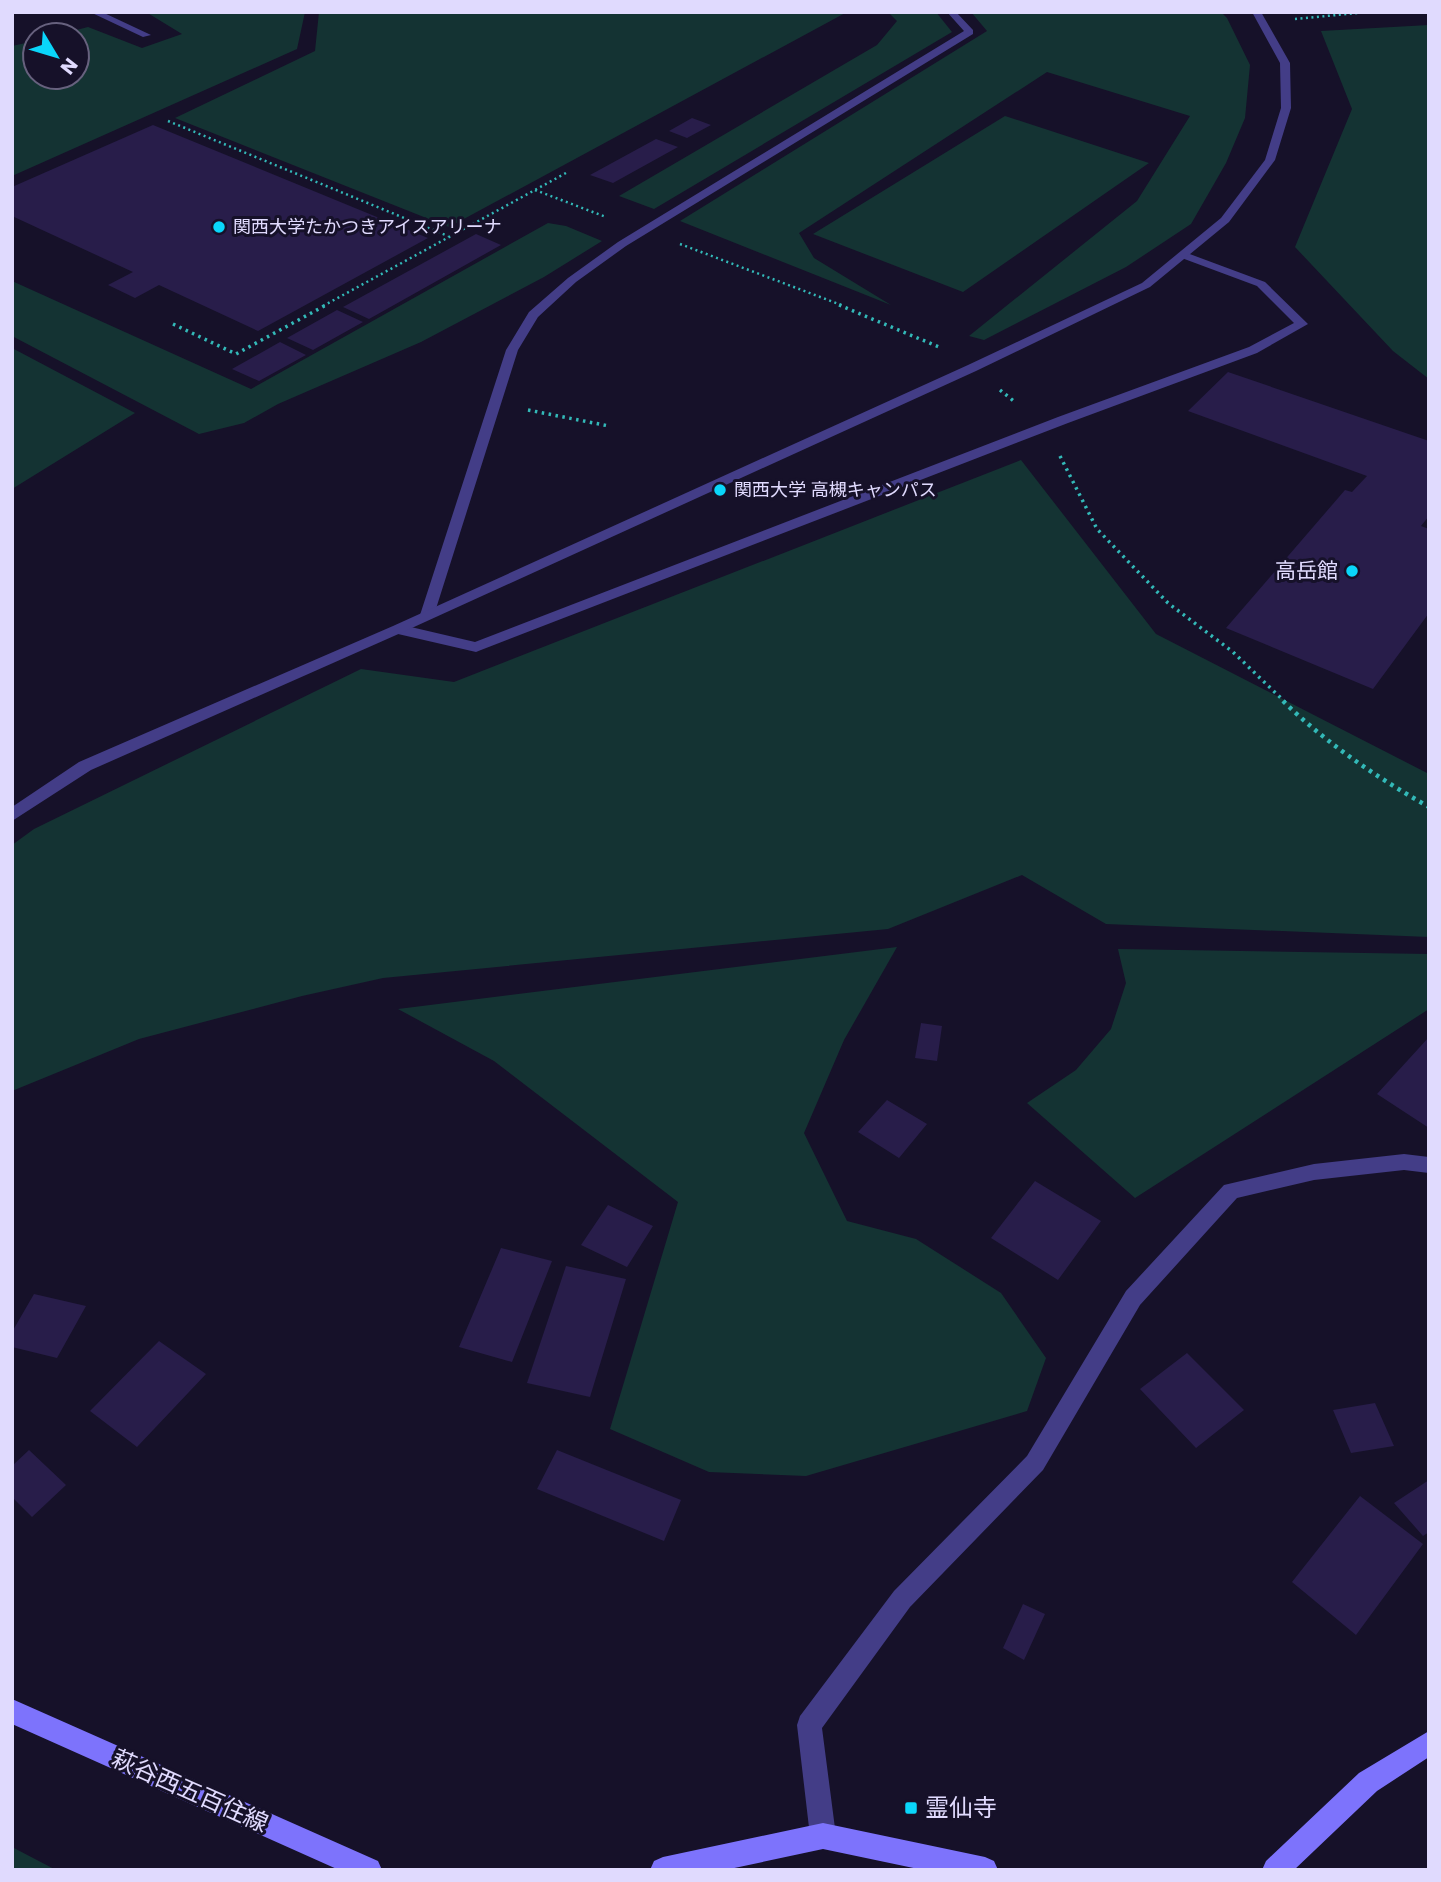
<svg xmlns="http://www.w3.org/2000/svg" width="1441" height="1882" font-family="Poppins,'Noto Sans JP',sans-serif">
<style>
.green{fill:#143333}
.building{fill:#281d4a}
.lines{fill:none;stroke-linecap:round;stroke-linejoin:round}
.path-far2{stroke:#33b9b8;stroke-width:2.5;stroke-dasharray:2 3.5;stroke-linecap:butt}
.path-far1{stroke:#33b9b8;stroke-width:3.5;stroke-dasharray:2.5 4.5;stroke-linecap:butt}
.path{stroke:#33b9b8;stroke-width:4.5;stroke-dasharray:3.5 5;stroke-linecap:butt}
.service{fill:#433d87;fill-rule:evenodd}
.minor{fill:#433d87;fill-rule:evenodd}
.tertiary{fill:#433d87;fill-rule:evenodd}
.secondary{fill:#7d73fc;fill-rule:evenodd}
.poi-dot{fill:#0ad6fa;stroke:#161129;stroke-width:2.5}
.labels{text-anchor:middle;stroke-width:6;stroke-linejoin:round;paint-order:stroke}
.far-poi-label{font-size:18px;fill:#e0dafe;stroke:#161129;text-anchor:start}
.poi-label{font-size:21px;fill:#e0dafe;stroke:#161129;text-anchor:end}
.near-street-label{font-size:24px;fill:#e0dafe;stroke:#161129}
.near-poi-label{font-size:24px;fill:#e0dafe;stroke:#161129;text-anchor:start}
</style>
<rect width="100%" height="100%" fill="#161129"/>
<path class="green" d="M146,12h159l-8,37 -285,127v-130l23,-5v36h42v-42h-20l31,-8 54,21 40,-14z
M319,12h528l-398,215 -274,-109 140,-67z
M888,12h48l16,20 -298,177 -35,-13 258,-151 20,-24z
M971,12h250l6,6 23,47 -5,53 -19,45 -35,61 -65,43 -142,73 -15,-4 168,-135 53,-85 -143,-44 -248,161 15,25 77,47 -211,-84 307,-190z
M1429,25v354l-36,-28 -98,-104 57,-138 -31,-78z
M1005,116l144,47 -186,129 -150,-58z
M548,223l18,3 36,15 -58,36 -123,65 -143,62 -34,19 -45,11 -187,-98v-55l239,108z
M12,348l123,65 -123,76z
M1021,460l135,174 273,140v163l-323,-13 -84,-49 -134,54 -505,49 -81,18 -163,43 -127,52v-246l22,-16 327,-160 93,13z
M897,947l-53,93 -40,93 43,88 69,18 85,54 45,65 -19,53 -221,65 -97,-4 -99,-43 68,-227 -184,-141 -96,-52z
M1118,949l311,5v55l-294,189 -108,-95 49,-33 35,-41 15,-46z
M12,1847l44,23h-44z"/>
<path class="building" d="M692,118l19,7 -24,13 -18,-7z
M153,125l275,113 -170,93 -99,-46 -24,13 -27,-13 25,-13 -121,-56v-29z
M656,139l22,8 -65,36 -23,-8z
M476,234l25,11 -132,74 -26,-12z
M337,310l26,12 -50,28 -26,-12z
M280,342l26,13 -47,26 -27,-12z
M1228,372l201,69v75l-8,10 8,3v84l-56,76 -147,-61 119,-138 7,2 15,-16 -179,-65z
M921,1023l21,3 -5,35 -22,-3z
M1429,1037v91l-52,-34z
M887,1100l40,24 -28,34 -41,-26z
M1035,1181l66,40 -43,59 -67,-42z
M608,1205l45,21 -26,41 -46,-22z
M501,1248l51,13 -40,101 -53,-15z
M566,1266l60,13 -36,118 -63,-14z
M34,1294l52,12 -29,52 -45,-11v-15z
M159,1341l47,33 -69,73 -47,-36z
M1187,1353l57,57 -48,38 -56,-59z
M1375,1403l19,43 -43,7 -18,-43z
M29,1450l37,35 -34,32 -20,-20v-31z
M557,1450l124,50 -17,41 -127,-52z
M1429,1480v52l-6,4 -29,-33z
M1360,1496l63,48 -67,91 -64,-53z
M1023,1604l22,10 -21,46 -21,-12z"/>
<g class="lines">
<path class="path-far2" d="M1295,19l73,-7
M168,121l280,115
M535,190l71,27
M680,244l164,62
M323,306l243,-133"/>
<path class="path-far1" d="M839,305l100,42
M173,324l63,30 90,-49
M1000,390l15,12
M528,410l81,16
M1060,456l37,73 71,74 65,49 52,50"/>
<path class="path" d="M1283,701c43,42 93,76 146,106"/>
<path class="service" d="M90,12h12l49,23 -8,2z
M947,12h9l17,18v4l-347,212 -50,36 -38,35 -20,33 -84,265 -2,3h-10l-2,-3 86,-265 23,-38 39,-34 50,-36 346,-211z
M1179,253h8l78,29 43,42 -51,29 -189,70 -587,227 -5,2 -78,-18 -7,-5 7,-5 77,18 583,-225 191,-70 45,-24 -37,-37 -78,-29z"/>
<path class="minor" d="M1404,1154l25,3v16l-25,-3 -90,10 -77,18 -97,107 -97,165 -133,137 -88,121 14,108 -4,9 -9,4 -9,-4 -4,-9 -13,-111 3,-9 94,-125 133,-135 99,-165 98,-106 90,-21z"/>
<path class="tertiary" d="M1252,12h9l29,51 1,45 -16,52 -46,62 -79,65 -174,84 -573,261 -312,138 -79,51v-14l67,-45 314,-136 575,-261 174,-82 79,-65 44,-58 16,-52 -1,-45z"/>
<path class="secondary" d="M12,1699l366,162 4,9h-43l-327,-146z
M1429,1731v26l-52,34 -83,79h-32l4,-9 93,-88z
M823,1823l162,34 9,4 4,9h-75l-100,-21 -98,21h-75l4,-9 9,-4z"/>
</g>
<g class="poi-dot">
<circle cx="219" cy="227" r="7"/>
<circle cx="720" cy="490" r="7"/>
<circle cx="1352" cy="571" r="7"/>
<rect x="904" y="1801" width="14" height="14" rx="3.5"/>
</g>
<g class="labels">
<g class="far-poi-label">
<text x="233" y="233">関西大学たかつきアイスアリーナ</text>
<text x="734" y="496">関西大学 高槻キャンパス</text>
</g>
<g class="poi-label">
<text x="1338" y="578">高岳館</text>
</g>
<g class="near-street-label">
<text transform="translate(190 1791) rotate(24)" y="8">萩谷西五百住線</text>
</g>
<g class="near-poi-label">
<text x="925" y="1816">霊仙寺</text>
</g>
</g>
<rect width="1441" height="1882" fill="none" stroke="#e0dafe" stroke-width="28"/>
<g transform="translate(56 56) rotate(128)"><circle r="33" fill="#161129" stroke="#67617e" stroke-width="2"/>
<path d="M0-5L12 26L0 18L-12 26Z" fill="#0ad6fa"/>
<text y="-10" font-size="19" font-weight="bold" text-anchor="middle" fill="#e0dafe">N</text>
</g>
</svg>
